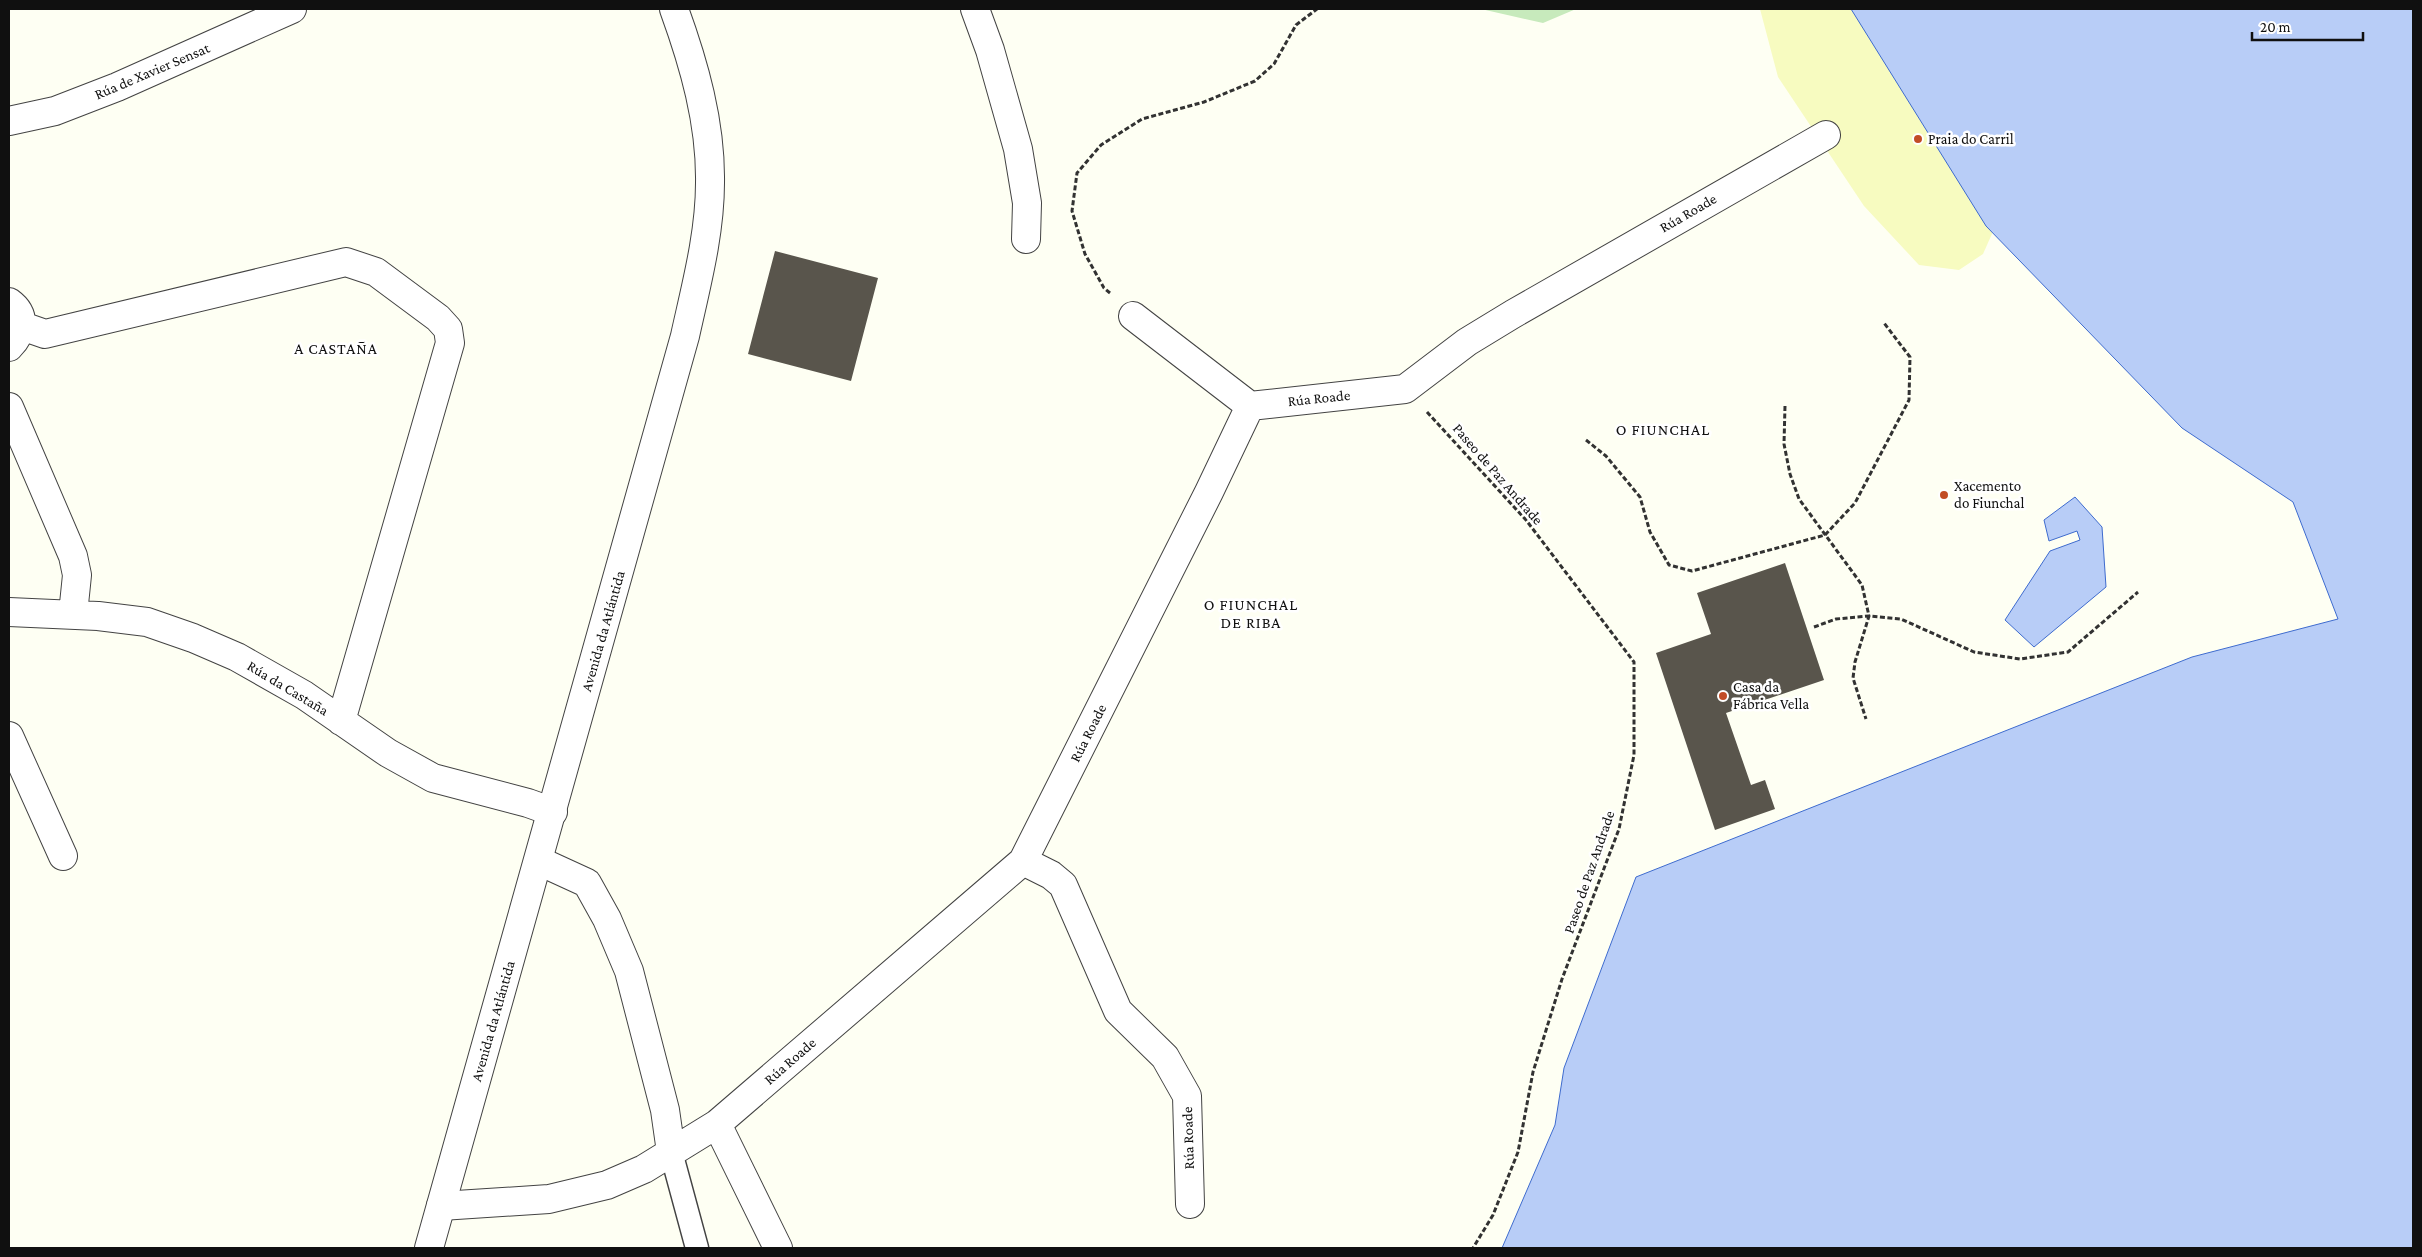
<svg xmlns="http://www.w3.org/2000/svg" width="2422" height="1257" font-family="'Crimson Pro',serif">
<style>
.green{fill:#c7eabc}
.sand{fill:#f7fbc0}
.water{fill:#b8cdf7;stroke:#3e6bce}
.building{fill:#59554c}
.lines{fill:none;stroke-linecap:round;stroke-linejoin:round}
.pedestrian-casing{stroke:#434343;stroke-width:25}
.minor-casing{stroke:#434343;stroke-width:30}
.tertiary-casing{stroke:#434343;stroke-width:30}
.path{stroke:#323232;stroke-width:3;stroke-dasharray:5 2.5;stroke-linecap:butt}
.pedestrian{stroke:#fff;stroke-width:22}
.minor{stroke:#fff;stroke-width:28}
.tertiary{stroke:#fff;stroke-width:28}
.poi-dot{fill:#c24c26;stroke:#fff;stroke-width:2}
.labels{text-anchor:middle;stroke-width:5;stroke-linejoin:round;paint-order:stroke}
.street-label{font-size:15px;fill:#101010;stroke:#fff}
.poi-label{font-size:15px;fill:#101010;stroke:#fff;text-anchor:start}
.neighbourhood-label{font-size:16px;letter-spacing:1px;fill:#101010;stroke:#fff}
</style>
<rect width="100%" height="100%" fill="#fefff3"/>
<path class="green" d="M1481,9h95l-33,14z"/>
<path class="sand" d="M1760,9h279l-32,191 -24,54 -24,16 -40,-5 -55,-59 -86,-129z"/>
<path class="water" d="M1851,9h562v1239h-911l53,-123 9,-57 72,-191 556,-220 146,-38 -45,-117 -111,-74 -196,-202z
M2075,497l27,30 4,60 -72,60 -29,-27 45,-69 30,-11 -3,-9 -28,10 -5,-21z"/>
<path class="building" d="M775,251l103,27 -27,103 -103,-27z
M1785,563l39,117 -98,33 25,72 14,-5 10,29 -60,21 -59,-177 55,-19 -14,-41z"/>
<g class="lines">
<g class="pedestrian-casing">
<path id="pedestrian" d="M671,1152l26,96"/>
</g>
<g class="minor-casing">
<path id="minor" d="M975,9l15,41 28,99 9,54 -1,36
M9,121l46,-10 62,-24 175,-78
M9,302c18,13 14,31 0,45
M1133,316l117,90
M22,326l23,8 301,-72 30,10 62,46 10,11 2,14 -109,378
M1250,406l155,-17 62,-47 46,-28 313,-179
M9,407l64,149 4,19 -4,39
M9,612l89,4 49,6 46,16 44,19 67,38 84,58 45,25 95,25 25,9
M9,736l54,120
M539,861l48,22 20,36 22,52 36,139 6,42
M1023,861l28,14 12,10 55,126 47,46 22,39 3,108
M717,1124l61,124
M441,1206l108,-7 58,-14 37,-16 73,-45 306,-263 186,-369 41,-86"/>
</g>
<g class="tertiary-casing">
<path id="tertiary" d="M429,1248l256,-912c11,-50 25,-102 25,-153 1,-60 -16,-119 -36,-174"/>
</g>
<path class="path" d="M1110,293l-6,-5 -19,-34 -13,-43 5,-38 24,-28 41,-26 62,-17 51,-21 19,-17 22,-39 21,-16
M1785,406l-1,38 6,30 9,25 63,86 7,31 -14,46 -2,16 13,41
M1427,412l99,108 108,142v93l-15,74 -57,150 -29,93 -15,80 -25,63 -20,33
M1586,440l20,16 34,41 10,35 19,33 23,6 133,-36 30,-32 54,-103 1,-43 -26,-34
M1814,627l22,-8 33,-3 32,3 73,33 46,7 48,-7 70,-60"/>
<use href="#pedestrian" class="pedestrian"/>
<use href="#minor" class="minor"/>
<use href="#tertiary" class="tertiary"/>
</g>
<g class="poi-dot">
<circle cx="1918" cy="139" r="5"/>
<circle cx="1944" cy="495" r="5"/>
<circle cx="1723" cy="696" r="5"/>
</g>
<g class="labels">
<g class="street-label">
<text transform="translate(152 71) rotate(-23)" y="5">Rúa de Xavier Sensat</text>
<text transform="translate(1688 213) rotate(-30)" y="5">Rúa Roade</text>
<text transform="translate(1319 398) rotate(-6)" y="5">Rúa Roade</text>
<text transform="translate(1498 474) rotate(49)" y="5">Paseo de Paz Andrade</text>
<text transform="translate(603 631) rotate(-74)" y="5">Avenida da Atlántida</text>
<text transform="translate(288 688) rotate(31)" y="5">Rúa da Castaña</text>
<text transform="translate(1088 733) rotate(-63)" y="5">Rúa Roade</text>
<text transform="translate(1589 872) rotate(-71)" y="5">Paseo de Paz Andrade</text>
<text transform="translate(493 1021) rotate(-74)" y="5">Avenida da Atlántida</text>
<text transform="translate(790 1061) rotate(-41)" y="5">Rúa Roade</text>
<text transform="translate(1188 1138) rotate(-92)" y="5">Rúa Roade</text>
</g>
<g class="poi-label">
<text x="1928" y="144">Praia do Carril</text>
<text x="1954" y="491">Xacemento<tspan x="1954" dy="17">do Fiunchal</tspan></text>
<text x="1733" y="692">Casa da<tspan x="1733" dy="17">Fábrica Vella</tspan></text>
</g>
<g class="neighbourhood-label">
<text x="336" y="354">A CASTAÑA</text>
<text x="1663" y="435">O FIUNCHAL</text>
<text x="1251" y="610">O FIUNCHAL<tspan x="1251" dy="18">DE RIBA</tspan></text>
</g>
</g>
<rect width="2422" height="1257" fill="none" stroke="#101010" stroke-width="20"/>
<path d="M2252 32v8h111v-8" fill="none" stroke="#101010" stroke-width="2.5"/>
<text x="2260" y="32" font-size="15" fill="#101010" stroke="#ffffff" stroke-width="4" paint-order="stroke">20 m</text>
</svg>
